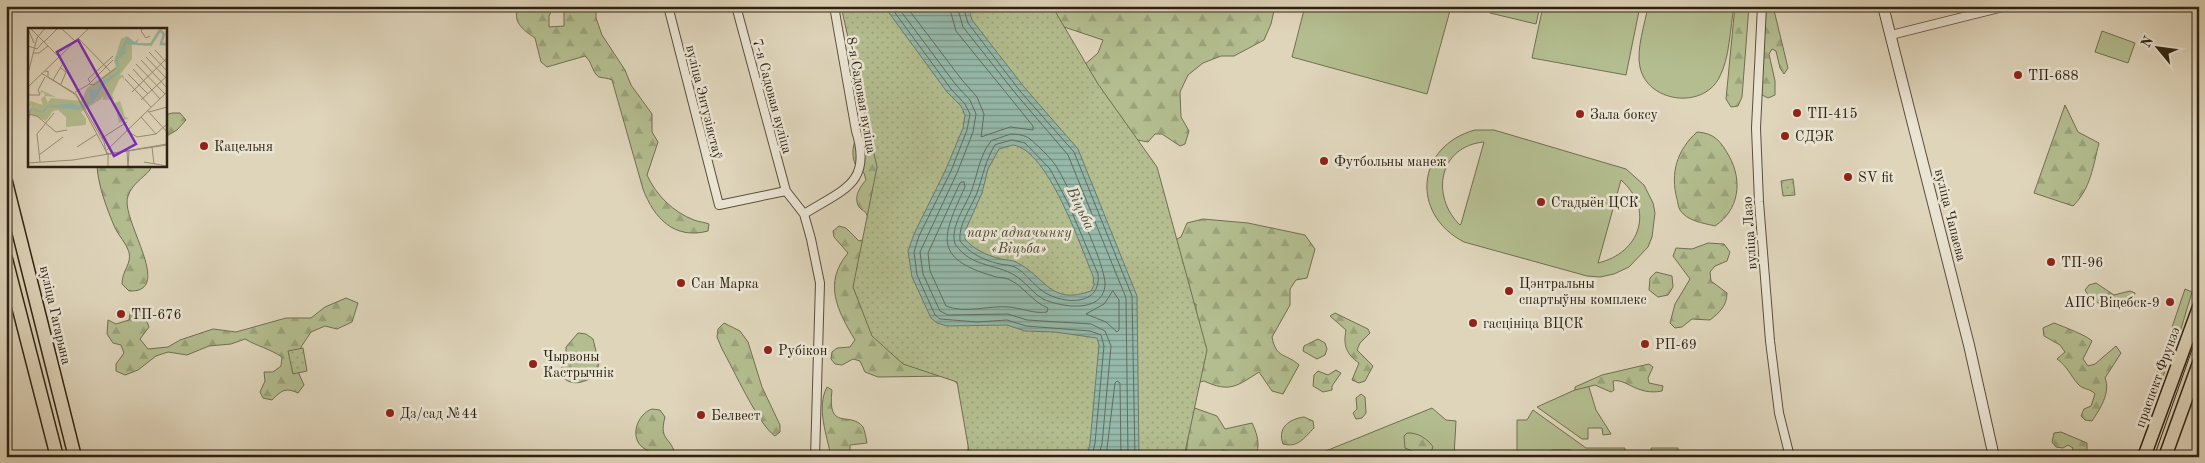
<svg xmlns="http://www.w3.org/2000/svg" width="2205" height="463" font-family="'Old Standard TT',serif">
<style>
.grass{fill:#b3bd8f;stroke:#706f50;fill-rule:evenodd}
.forest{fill:url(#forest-firs);stroke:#706f50}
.park{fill:url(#park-dots);stroke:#706f50}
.water{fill:url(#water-rules);stroke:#6b7c6d;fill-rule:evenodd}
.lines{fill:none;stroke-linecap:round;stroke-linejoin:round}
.shore{stroke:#616d5e;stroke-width:1}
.minor-casing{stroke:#5a4e3c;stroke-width:10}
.tertiary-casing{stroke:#5a4e3c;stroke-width:12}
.primary-casing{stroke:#2d2111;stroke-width:15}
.minor{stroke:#eae4d3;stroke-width:8}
.tertiary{stroke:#eae4d3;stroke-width:10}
.primary{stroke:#dfd5bb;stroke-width:12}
.tram{stroke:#2d2111;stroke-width:1}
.poi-dot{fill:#8f2418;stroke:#eae4d3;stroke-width:2}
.labels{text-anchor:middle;stroke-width:5;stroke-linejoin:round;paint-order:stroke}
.poi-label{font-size:14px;fill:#2d2111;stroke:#eae4d3;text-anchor:start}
.street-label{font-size:14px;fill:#2d2111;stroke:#eae4d3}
.park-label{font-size:14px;font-style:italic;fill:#4e4830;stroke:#eae4d3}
.water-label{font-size:15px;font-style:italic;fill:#4c4f3f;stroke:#eae4d3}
.inset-river{fill:none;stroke:#95b9ab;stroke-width:2.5}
.inset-road{fill:none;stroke:#988d77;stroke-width:1}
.view{fill:#7b2cbf;fill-opacity:0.15;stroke:#7b2cbf;stroke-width:2.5}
.inset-edge{fill:none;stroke:#2d2111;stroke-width:2.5}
</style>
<defs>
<pattern id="forest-firs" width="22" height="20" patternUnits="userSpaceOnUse" patternTransform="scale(1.25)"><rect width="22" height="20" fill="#b3bd8f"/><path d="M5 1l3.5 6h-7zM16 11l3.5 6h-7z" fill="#9aa27a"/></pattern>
<pattern id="park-dots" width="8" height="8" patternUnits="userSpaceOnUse" patternTransform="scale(1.25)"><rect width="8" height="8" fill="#b3bd8f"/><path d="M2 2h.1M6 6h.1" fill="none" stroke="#9aa27a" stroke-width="1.8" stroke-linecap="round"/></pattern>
<pattern id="water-rules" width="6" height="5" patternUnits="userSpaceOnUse" patternTransform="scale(1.25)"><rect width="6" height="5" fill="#95b9ab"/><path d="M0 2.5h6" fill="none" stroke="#7a968a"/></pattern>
</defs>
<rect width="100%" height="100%" fill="#dfd5bb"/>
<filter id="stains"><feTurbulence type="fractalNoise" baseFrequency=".004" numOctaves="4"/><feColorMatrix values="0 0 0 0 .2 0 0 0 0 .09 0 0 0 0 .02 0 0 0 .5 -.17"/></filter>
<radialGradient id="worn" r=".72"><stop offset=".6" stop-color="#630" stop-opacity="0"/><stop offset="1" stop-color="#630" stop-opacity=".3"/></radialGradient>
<path class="grass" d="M1305,6l146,1 -24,87 -135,-37z
M1492,6h48l-4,18 -46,-11z
M1543,6h97l-14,69 -94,-17z
M1648,6h86c-4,22 -4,52 -15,72 -17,32 -72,24 -79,-11 -4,-18 5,-43 8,-61z
M2102,31l33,12 -7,20 -33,-11z
M1475,130h19l132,39 18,16 9,18 2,10 -3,24 -4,10 -19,20 -15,7 -14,3 -13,-1 -123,-34c-54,-28 -48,-96 11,-112zM1484,142l-23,82 -1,1c-30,-29 -21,-79 24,-83zM1621,180c34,30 19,73 -23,83z
M2185,289l7,3 -14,47 -9,-3z
M1588,384l8,26 15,24 -8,1 -1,-7h-14v11h-6l-45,-32z
M1432,408l14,12 10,1 -2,36h-143z
M1533,410l53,38h39v9l-54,-1 -1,-6h-18l-6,7h-29v-37h10z
M1651,448h27v8l2,1h-29z"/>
<path class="forest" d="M519,6h35l-5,10v11l15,-1v-20h32v12l6,17 23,35 6,15 21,29v18l6,10 -11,33c9,20 26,37 47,45 5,2 10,2 15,4l-1,7c-34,9 -54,-13 -65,-42l-31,-109c-4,-2 -9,-2 -13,-3 -7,-4 -7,-16 -14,-21l-38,11 -6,-5 -6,-24c-12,-8 -24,-17 -16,-32z
M1018,6h257l-4,18 -7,16 -30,16h-13l-18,7 -15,12 -8,17 1,25 8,14 -4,13 -5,2 -18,-12h-7l-7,8 -16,-3 -49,-73 15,-13 5,-13 -42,-14z
M1735,6h14l-7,91 -4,9 -7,1 -5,-8z
M1766,6h7l15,62 -4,6 -4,-6 -4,-17 -4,-2 -3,5 6,27v14l-7,3 -8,-4z
M2065,105l13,27 21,11c-6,23 -8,45 -26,63l-39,-13z
M172,113h8l6,7 -9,10 -12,7v-22z
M862,129l7,1 163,327h-65l2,-17 -8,-53 -12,-11 -71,1 -13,-5 -5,-11 -7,-2 -11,6 -7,-1 -4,-5 1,-7 5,-4 13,-1 5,-7c-18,-30 -32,-57 -7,-87l-14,-16 -1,-6 6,-5 7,2 13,13 7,-2c2,-8 5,-15 1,-24 -1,-4 -6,-5 -8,-8 -6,-10 1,-20 7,-27l-2,-7c-16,-8 -13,-32 -2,-44z
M1697,132c18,1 24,10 32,24 14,25 10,54 -14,70 -12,-3 -28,-5 -35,-16 -2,-3 -2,-8 -3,-11 -7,-26 0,-49 20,-67z
M97,165h54l-1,5c-8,9 -18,14 -22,26 -9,22 48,97 1,95l-7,-7c0,-14 10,-20 7,-32 -3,-9 -10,-16 -14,-24 -8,-19 -17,-42 -18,-63z
M1203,219l45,4 57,12 10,14 -8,29 -11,2 -6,9v16l-18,32c4,22 14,16 27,28l-16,29 -11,-3 -13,-19c-22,14 -29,21 -55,9l-16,4 -9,10 10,11 28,10 8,13 27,-6c5,10 9,23 3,34l-33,-7 -2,7h-34l2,-21 -9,-15h-10l-19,6 2,-54 6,-29 6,-6 13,-3 19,-14v-17l-13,-1 -7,21 -13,3 -8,-5 -8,-36 -7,-15 5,-6 13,-1 5,-8 -3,-9 21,-10 6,-14z
M1708,243l16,1 6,8 -3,9 -12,5 -5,6 1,9 16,12c0,13 -8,20 -17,27l-18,-1 -10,8 -7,1 -5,-5 5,-19 15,-25 -17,-23 3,-8 16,1z
M1656,272l16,4 1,11 -5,8 -10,2 -9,-7 1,-12z
M2096,283l18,12 16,-4 5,2 -2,10c-13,11 -40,3 -48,-13l4,-5z
M346,298l12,5 -6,19 -15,7 -12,-3 -14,6 -10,15 3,13 -5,5v9l5,11 -6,8c-13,-6 -17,-2 -26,7l-9,-2 -3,-6 5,-11 -1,-9h9l8,-6 1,-9c-12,-8 -25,-11 -37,-18l-14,5 -22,2 -22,9 -19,-3 -12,4 -18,14 -13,5 -9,-4v-7l8,-11 -3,-8 -8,-2 -6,-9 1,-14 8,4 13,-4 2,-13 10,1 8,19 -9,12 8,10 20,-2 12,-7 33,-11 23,3 50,-14h25l14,-11z
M1335,313l33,16 2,4 -10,10 -3,7 16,16 -8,15 -6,2 -7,-3 7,-17c-13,-9 -16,-18 -13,-33l-16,-14z
M724,323l16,8 8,11 14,45 18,38v7l-5,4c-16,-10 -42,-68 -53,-87l-5,-12 1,-8z
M2054,323c10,4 32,12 38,18l-9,18 5,7 7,-2 21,-18 5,7 -16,25c6,14 -5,31 -13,43l-7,-1 -4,-4 3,-7 7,-3 4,-12c-5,-6 -12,-4 -17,-10 -8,-9 -10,-17 -21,-25l8,-7 -5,-7 -16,-9 -1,-8z
M578,333l8,1 7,5 6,24 -3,12c-14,9 -25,12 -37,-1l7,-16v-11z
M1318,339l7,4 2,6 -2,6 -8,4 -14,-8 1,-5z
M1649,364l4,3 -5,11 1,5 14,3 -1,5c-25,5 -36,-13 -49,-10l1,9 -3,2 -16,-7 -20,5v-3l27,-12z
M2160,365h4l2,3 -14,39 -6,2 -1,-3z
M1336,370l5,3 -9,13v4l-9,2 -10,-6 1,-11 4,-4 10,4z
M827,387l5,3c-5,43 18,20 31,37 2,4 3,11 4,16l-17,2v12h-19c-4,-22 -15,-49 -4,-70z
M1361,394l4,3 1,16 -4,5 -6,1 -3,-6 4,-4 -1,-11z
M652,409l8,1 5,7c-7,26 8,19 10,40 -12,0 -20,-2 -30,-8 -17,-10 -8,-35 7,-40z
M1304,417l9,4 1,7c-10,10 -16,20 -31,16 -6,-16 6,-25 21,-27z
M2061,432l26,11v14h-16l2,-9 -5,-3 -5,3 -7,-1 -4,-5 2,-9z
M1407,433c10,-1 21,6 26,14l-2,5 -7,4 -19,-8 -1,-12z"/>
<path class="park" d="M841,6h211l46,78 59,83 50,183 -23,107h-214l-13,-75 -54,-18 -31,-28 -19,-49 24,-120z
M1793,179l2,16 -12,1 -2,-15z
M303,348l4,23 -14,3 -5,-23z"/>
<path class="water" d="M884,6h84l4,14 52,67 54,62 59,147 2,161h-52l3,-14 9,-98 -2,-7 -42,-6 -30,-1 -18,-6 -60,1 -10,-3 -6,-5 -19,-41 -4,-26 6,-17 32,-65 17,-41 2,-13 -4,-9 -14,-14zM1013,145c35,5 67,100 80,131l1,9 -3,6c-41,15 -45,-14 -75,-29 -4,-2 -10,-2 -15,-3 -13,-3 -28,-10 -36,-20l1,-10 16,-36 6,-24 11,-20z"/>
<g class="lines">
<path class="shore" d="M890,6l61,83 14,15 5,10 -3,16 -16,41 -32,65 -5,16 3,23 18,40 5,4 37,3 30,-2 19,6 64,5 11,4 3,11 -9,97 -3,14
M897,6l59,79 14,15 6,14 -3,18 -16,41 -37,79 3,22 17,37 8,4 60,-1 19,6 64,4 14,7 6,15 -9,98 -4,13
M906,6l56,74 15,17 7,17 -3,23 29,-10 23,3v-4l-77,-95 -7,-25
M957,6l6,21 53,67 52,61 58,143 2,159
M963,6l5,17 52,68 54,61 58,144 3,161
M1011,134c6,0 14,1 19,5 8,7 20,18 26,27 12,19 51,101 49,120 -3,28 -45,21 -62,13 -9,-5 -15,-14 -23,-20 -21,-17 -47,-9 -65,-35 -5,-17 10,-37 16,-52 7,-18 8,-36 20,-51z
M1012,140l13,3 25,26 18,34 30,71c4,32 -34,31 -54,18 -11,-7 -18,-19 -29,-25 -5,-2 -10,-2 -15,-3 -15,-3 -31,-11 -40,-23 -2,-16 11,-33 17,-48 6,-17 8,-32 18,-48z
M964,182l1,5c-22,48 -34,71 28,89 4,2 10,1 15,3 15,6 24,23 40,29l-1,4c-14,2 -25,-4 -38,-5 -19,-2 -44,7 -63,-1l-16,-35 -2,-18 32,-70z
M1113,291l6,9v30l-2,2 -11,-10 -20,-8 18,-10z
M1106,457l9,-74 2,-2 3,2 1,74"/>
<g class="minor-casing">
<path id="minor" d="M668,6l51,199 67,-14
M736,6l50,185 18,23 7,25 9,44 -5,174
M1762,6l-6,122 3,74 11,139 9,72 11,44
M1891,35l116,-29
M804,214c38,-24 69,-30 52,-83l-22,-125"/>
</g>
<g class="tertiary-casing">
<path id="tertiary" d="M1883,6l86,339 25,112"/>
</g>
<g class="primary-casing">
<path id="primary" d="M6,182l69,275
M6,259l51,198
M2144,457l55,-150
M2165,457l34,-94"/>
</g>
<use href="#minor" class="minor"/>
<use href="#tertiary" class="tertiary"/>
<use href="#primary" class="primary"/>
<path class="tram" d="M2154,457l45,-127"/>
</g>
<g class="poi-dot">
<circle cx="2018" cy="75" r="5"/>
<circle cx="1797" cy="113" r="5"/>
<circle cx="1580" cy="114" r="5"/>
<circle cx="1785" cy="136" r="5"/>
<circle cx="204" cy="146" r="5"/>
<circle cx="1324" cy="161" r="5"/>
<circle cx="1848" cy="177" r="5"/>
<circle cx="1541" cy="202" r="5"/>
<circle cx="2051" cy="262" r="5"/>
<circle cx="681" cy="283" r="5"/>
<circle cx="1509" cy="291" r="5"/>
<circle cx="2170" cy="302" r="5"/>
<circle cx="121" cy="314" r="5"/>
<circle cx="1473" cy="323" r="5"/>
<circle cx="1645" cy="344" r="5"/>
<circle cx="768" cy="350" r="5"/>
<circle cx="533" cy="364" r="5"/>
<circle cx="390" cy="413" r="5"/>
<circle cx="701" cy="415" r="5"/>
</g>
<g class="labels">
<g class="poi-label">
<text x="2028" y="80">ТП-688</text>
<text x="1807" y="118">ТП-415</text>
<text x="1590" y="119">Зала боксу</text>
<text x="1795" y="141">СДЭК</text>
<text x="214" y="151">Кацельня</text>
<text x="1334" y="166">Футбольны манеж</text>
<text x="1858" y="182">SV fit</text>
<text x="1551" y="207">Стадыён ЦСК</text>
<text x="2061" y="267">ТП-96</text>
<text x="691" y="288">Сан Марка</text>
<text x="1519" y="288">Цэнтральны<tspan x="1519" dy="16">спартыўны комплекс</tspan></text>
<text x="2160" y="307" text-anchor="end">АПС Віцебск-9</text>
<text x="131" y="319">ТП-676</text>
<text x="1483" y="328">гасцініца ВЦСК</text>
<text x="1655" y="349">РП-69</text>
<text x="778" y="355">Рубікон</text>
<text x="543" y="361">Чырвоны<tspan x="543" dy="16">Кастрычнік</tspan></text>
<text x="400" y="418">Дз/сад №44</text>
<text x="711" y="420">Белвест</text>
</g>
<g class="street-label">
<text transform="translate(862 95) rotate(80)" y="5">8-я Садовая вуліца</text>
<text transform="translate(773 96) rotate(75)" y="5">7-я Садовая вуліца</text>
<text transform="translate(705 102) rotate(76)" y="5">вуліца Энтузіястаў</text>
<text transform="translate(1951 215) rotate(76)" y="5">вуліца Чапаева</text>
<text transform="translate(1749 233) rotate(-94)" y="5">вуліца Лазо</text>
<text transform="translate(56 315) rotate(77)" y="5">вуліца Гагарына</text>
<text transform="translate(2157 377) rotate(-70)" y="5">праспект Фрунзэ</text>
</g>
<g class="park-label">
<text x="1019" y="237">парк адпачынку<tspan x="1019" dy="16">«Віцьба»</tspan></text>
</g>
<g class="water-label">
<text transform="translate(1081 208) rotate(64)" y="5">Віцьба</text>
</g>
</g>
<g transform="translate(28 28)">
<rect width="139" height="139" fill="#dfd5bb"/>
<path d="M92,73l5,16 4,1 -10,5 -4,-20z" fill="#b3bd8f"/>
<path d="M92,47h3l2,6 -3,-4 -3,3 -7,15 2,4 -11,1 1,-11zM13,62l15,7 -11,-1 3,7 -6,7 -10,-5 -4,3 2,-7 13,4 -2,-6 4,-4 -2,-3 -3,2z" fill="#b3bd8f"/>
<path d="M99,8l5,4v19l-31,40 -20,13 5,7v6l-20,2v-10l-8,-7 -5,1 -7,10 -18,-8 4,-8 10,5 9,-12 30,3 6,-13 29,-21 -2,-6 7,-22z" fill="#b3bd8f"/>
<path d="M99,9l8,5 4,-4 -2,5h16l-5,3 -22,-2v9l-8,6 2,13 -17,14 -9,15 -15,9 -31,-3 -4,5 -4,1 -8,-4 -4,16v-14l3,-3 11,4 5,-6 25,-3 6,3 13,-5 -2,-11 9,-1 4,-8 17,-10 -4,-11z" fill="#95b9ab"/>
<path class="inset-river" d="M122,18l10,-16 4,4 -3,10h6"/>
<path class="inset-road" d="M33,0l14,13M115,0l-2,3 5,7 4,-2M0,1l6,14M3,1l27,27M50,10l32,33M16,14l14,-14M0,18l9,3 7,-8M127,22l12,13M121,24l18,19M5,25h6l9,-7M118,29l21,22M113,32l26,28M108,36l29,30M105,41l27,30M1,42l8,-32 8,-10M17,44l3,-1v6l28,18 31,58 4,1M13,45l35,21 28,48 3,13M100,46l20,20M97,51l26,28M25,52l9,-15M62,54l-2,-3 25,-23M33,56l5,-12 -5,-4M61,56l5,1 22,-17M0,59l61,-59M47,64l13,-7 25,-25M104,64l35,-34M0,67h12l-2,-5 7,-13M113,72l26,-24M119,82l20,22M121,84l18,-5M0,86l9,2 19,16 11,-2M113,89l15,17M98,102l11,7 19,-3 11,-10M74,110l25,-16M49,119l20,-13M124,119l2,17M79,122l60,-58M99,123l1,16M11,127l24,-18M12,134l-3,-28 17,-21M116,134l23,4M0,135l45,-3 94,-16M80,139v-13l59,-9M100,139l1,-16"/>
<path class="view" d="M50,12l58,104 -22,12 -57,-104z"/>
<rect width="139" height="139" class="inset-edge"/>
</g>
<rect width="2205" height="463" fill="none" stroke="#dfd5bb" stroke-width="25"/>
<rect x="8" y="8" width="2190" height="448" fill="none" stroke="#2d2111" stroke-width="2.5"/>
<rect x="12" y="12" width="2180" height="438" fill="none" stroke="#2d2111"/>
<g transform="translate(2158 48) rotate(299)" stroke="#eae4d3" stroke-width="4" paint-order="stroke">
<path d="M0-4L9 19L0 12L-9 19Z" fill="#2d2111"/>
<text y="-8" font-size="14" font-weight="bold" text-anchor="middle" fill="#2d2111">N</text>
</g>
<rect width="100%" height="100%" filter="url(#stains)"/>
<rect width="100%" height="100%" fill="url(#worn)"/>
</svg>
